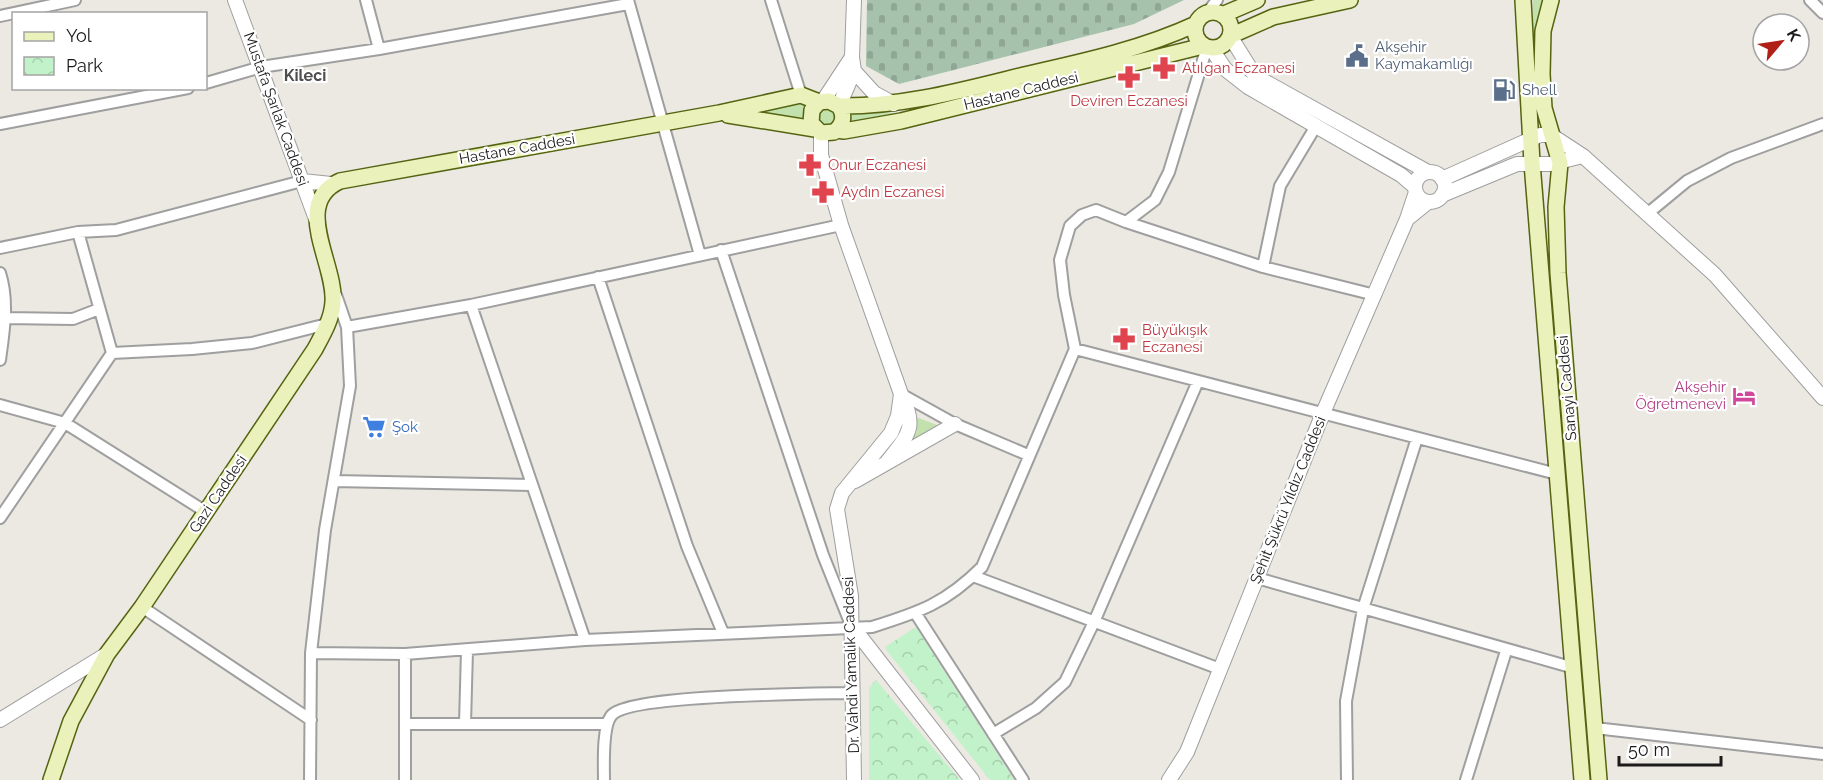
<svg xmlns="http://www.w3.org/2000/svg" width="1823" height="780" font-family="Raleway,sans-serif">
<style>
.grass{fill:#c3e1ad}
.cemetery{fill:url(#cemetery-stones)}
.park{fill:url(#park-crowns)}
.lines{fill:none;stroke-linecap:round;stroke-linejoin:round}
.minor-casing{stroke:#9f9f9f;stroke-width:14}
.tertiary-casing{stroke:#9f9f9f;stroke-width:16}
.secondary-casing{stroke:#556411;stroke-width:18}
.minor{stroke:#fff;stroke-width:10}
.tertiary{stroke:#fff;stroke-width:14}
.secondary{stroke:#ebf1ba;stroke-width:15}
.labels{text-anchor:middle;stroke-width:4.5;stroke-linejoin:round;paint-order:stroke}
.service-label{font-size:15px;fill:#4e5e75;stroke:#fff;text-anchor:start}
.health-label{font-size:15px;fill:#be3a42;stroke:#fff;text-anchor:start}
.street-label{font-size:15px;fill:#1b1b1b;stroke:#fff}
.hotel-label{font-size:15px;fill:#b23c85;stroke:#fff;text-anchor:end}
.shop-label{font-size:15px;fill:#366cbe;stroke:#fff;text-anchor:start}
.neighbourhood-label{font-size:16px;font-weight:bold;fill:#4e4e4e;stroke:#fff}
</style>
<defs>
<pattern id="cemetery-stones" width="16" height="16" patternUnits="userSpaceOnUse" patternTransform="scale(1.5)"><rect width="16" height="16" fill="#a6c2ac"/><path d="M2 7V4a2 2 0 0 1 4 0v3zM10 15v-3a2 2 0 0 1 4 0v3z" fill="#8ea693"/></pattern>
<pattern id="park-crowns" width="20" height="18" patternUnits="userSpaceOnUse" patternTransform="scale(1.5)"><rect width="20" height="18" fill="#c2f2c9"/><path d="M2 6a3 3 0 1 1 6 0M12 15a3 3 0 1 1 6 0" fill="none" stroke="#a6cfac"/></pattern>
</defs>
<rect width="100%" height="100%" fill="#ebe9e2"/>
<path class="grass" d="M1533,0h11l-4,120 -9,2z
M806,103l-1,20 -66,-9z
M819 116a8 8 0 1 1 16 0a8 8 0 1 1-16 0Z
M850,111l52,2 -56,14z
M916,417l21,8 -28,17 8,-10z"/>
<path class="cemetery" d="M867,0h317l-50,24 -235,60 -33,-18z"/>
<path class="park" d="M916,627l98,153h-24l-103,-129 -2,-4z
M876,680l84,100h-91v-92z"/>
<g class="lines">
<g class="minor-casing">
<path id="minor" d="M366,0l13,49
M628,0l72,255
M771,0l30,95
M1810,0l13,13
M1207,13l10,-13
M0,16l75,-16
M206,83l55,-16 118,-18 249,-45
M0,124l188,-36
M1647,214l40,-33 44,-23 92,-34
M1126,222l137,45 112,28
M0,248l78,-16 38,-2 186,-49
M721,250l102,305 26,65
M1263,267l17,-81 36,-60
M0,273c9,28 4,58 0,87
M598,277l89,269 36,87
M471,305l114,335
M5,318l68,1 26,-10
M347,327l124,-22 370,-80
M1075,349l482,125
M112,353l80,-4 60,-6 75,-19
M901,394l54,30 73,31
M0,405l65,18 141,89
M334,481l197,4
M0,518l112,-165 -34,-121
M973,576l247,93
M1257,578l317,90
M142,607l169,113
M916,614l107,166
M311,653l94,1 180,-14 287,-13c48,-15 74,-24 110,-60l93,-218 -11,-54 -4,-35 10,-34 12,-11 14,-5 30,12 29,-22 14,-28 38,-125
M405,724h202
M465,724l2,-74
M1595,728l228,26
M993,734l43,-26 29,-26 29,-60 104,-241
M310,780l1,-127 14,-123 25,-144 -3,-59 -11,-32
M405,780v-126
M604,780c0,-15 -2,-52 7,-64 16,-22 206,-22 242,-23
M1347,780l-1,-79 17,-92 54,-171
M1466,780l40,-129"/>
</g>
<g class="tertiary-casing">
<path id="tertiary" d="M235,0l81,219
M1230,36l25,40 173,96
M1211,48l14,21 23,18 153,88 14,12
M852,57l2,-57
M854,71l20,22 20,11
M823,101l29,-44 2,14 -15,35
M821,133v22l20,70 60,169
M1415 187a15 15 0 1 1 30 0a15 15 0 1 1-30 0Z
M1442,179l98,-44h11l32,21 132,119 108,123
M302,181l29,3
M1416,192l-9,27 21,-17
M1442,195l75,-31h33l33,-8
M855,481l100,-57
M852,626l120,154
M0,720l107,-66
M854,780l-3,-184 -14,-87 5,-16 49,-60 7,-17 3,-22c17,34 7,41 -14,68
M1169,780l18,-28 136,-339 84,-194"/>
</g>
<g class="secondary-casing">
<path id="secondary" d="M1523,0l9,163 50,617
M1551,0l-8,31 -1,43 2,34 16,55 -4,44 2,66 41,507
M1195 30a18 18 0 1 1 36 0a18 18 0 1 1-36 0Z
M1222,15l35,-15
M1230,36l43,-19 77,-17
M839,106c63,1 124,-16 185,-31 58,-13 118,-26 172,-51
M728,115l87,14
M837,130l7,1 57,-10 302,-75
M51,780l20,-59 36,-67 35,-47 173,-258c8,-15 17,-30 18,-47 3,-38 -42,-99 7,-121l379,-68 82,-18 18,7 10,-1 10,5c6,9 5,19 -5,26l-13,1 -10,-10 1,-13 7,-8"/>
</g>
<use href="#minor" class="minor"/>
<use href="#tertiary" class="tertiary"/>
<use href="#secondary" class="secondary"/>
</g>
<defs>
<g id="civic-bare" transform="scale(1.8)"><path d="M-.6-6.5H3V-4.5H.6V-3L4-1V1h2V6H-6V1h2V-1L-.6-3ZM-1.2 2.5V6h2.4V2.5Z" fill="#5c6f8a" stroke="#fff" stroke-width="2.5" paint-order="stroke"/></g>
<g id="pharmacy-bare" transform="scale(1.8)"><path d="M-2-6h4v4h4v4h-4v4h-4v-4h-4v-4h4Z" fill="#e0444e" stroke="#fff" stroke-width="2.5" paint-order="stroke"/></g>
<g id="fuel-bare" transform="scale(1.8)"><path d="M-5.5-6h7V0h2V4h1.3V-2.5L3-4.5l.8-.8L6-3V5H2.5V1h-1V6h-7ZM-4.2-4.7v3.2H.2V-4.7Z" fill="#5c6f8a" stroke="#fff" stroke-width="2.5" paint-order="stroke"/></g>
<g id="hotel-bare" transform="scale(1.8)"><path d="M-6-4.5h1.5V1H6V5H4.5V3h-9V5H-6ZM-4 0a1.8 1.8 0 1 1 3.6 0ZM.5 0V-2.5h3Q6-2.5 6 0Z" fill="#d1479c" stroke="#fff" stroke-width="2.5" paint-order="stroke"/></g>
<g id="supermarket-bare" transform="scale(1.8)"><path d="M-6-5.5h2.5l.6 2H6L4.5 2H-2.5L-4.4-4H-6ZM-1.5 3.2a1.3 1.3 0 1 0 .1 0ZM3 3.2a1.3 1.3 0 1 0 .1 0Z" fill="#3f7fe0" stroke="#fff" stroke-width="2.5" paint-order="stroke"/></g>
</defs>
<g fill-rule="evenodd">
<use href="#civic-bare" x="1357" y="56"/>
<use href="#pharmacy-bare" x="1164" y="68"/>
<use href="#pharmacy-bare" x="1129" y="77"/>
<use href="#fuel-bare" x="1504" y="90"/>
<use href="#pharmacy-bare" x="810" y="165"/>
<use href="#pharmacy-bare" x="823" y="192"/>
<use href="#pharmacy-bare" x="1124" y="339"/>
<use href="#hotel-bare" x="1744" y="396"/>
<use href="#supermarket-bare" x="374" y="427"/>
</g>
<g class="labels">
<g class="service-label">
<text x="1375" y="52">Akşehir<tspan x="1375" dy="17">Kaymakamlığı</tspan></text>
<text x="1522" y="95">Shell</text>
</g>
<g class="health-label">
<text x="1182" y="73">Atılgan Eczanesi</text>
<text x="1129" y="106" text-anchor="middle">Deviren Eczanesi</text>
<text x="828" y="170">Onur Eczanesi</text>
<text x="841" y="197">Aydın Eczanesi</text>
<text x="1142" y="335">Büyükışık<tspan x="1142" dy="17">Eczanesi</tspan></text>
</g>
<g class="street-label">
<text transform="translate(1021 91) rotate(-14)" y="5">Hastane Caddesi</text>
<text transform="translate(276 109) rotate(70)" y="5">Mustafa Şarlak Caddesi</text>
<text transform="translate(517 149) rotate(-10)" y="5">Hastane Caddesi</text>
<text transform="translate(1567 388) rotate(-95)" y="5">Sanayi Caddesi</text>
<text transform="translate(218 494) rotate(-56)" y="5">Gazi Caddesi</text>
<text transform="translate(1288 500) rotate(-68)" y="5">Şehit Şükrü Yıldız Caddesi</text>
<text transform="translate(851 665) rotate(-92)" y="5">Dr. Vahdi Yamalık Caddesi</text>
</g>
<g class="hotel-label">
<text x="1726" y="392">Akşehir<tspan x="1726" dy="17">Öğretmenevi</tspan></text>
</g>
<g class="shop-label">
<text x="392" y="432">Şok</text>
</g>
<g class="neighbourhood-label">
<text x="305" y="81">Kileci</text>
</g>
</g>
<rect x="12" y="12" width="195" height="78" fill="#ffffff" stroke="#a4a4a4" stroke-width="1.5"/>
<rect x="24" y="32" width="30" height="9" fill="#ebf1ba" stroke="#a4a4a4" stroke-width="1.5"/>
<text x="66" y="42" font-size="18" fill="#1b1b1b">Yol</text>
<rect x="24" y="57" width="30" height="18" fill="url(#park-crowns)" stroke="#a4a4a4" stroke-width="1.5"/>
<text x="66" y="72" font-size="18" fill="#1b1b1b">Park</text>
<g transform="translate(1781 42) rotate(61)"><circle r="28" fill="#ffffff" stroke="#a4a4a4" stroke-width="1.5"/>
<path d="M0-4.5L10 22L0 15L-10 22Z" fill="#b02017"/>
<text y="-9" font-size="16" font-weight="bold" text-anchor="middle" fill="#1b1b1b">K</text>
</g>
<path d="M1619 756v9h102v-9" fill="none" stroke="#1b1b1b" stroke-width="3"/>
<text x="1628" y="756" font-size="18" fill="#1b1b1b" stroke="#ffffff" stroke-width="4.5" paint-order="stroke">50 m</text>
</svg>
